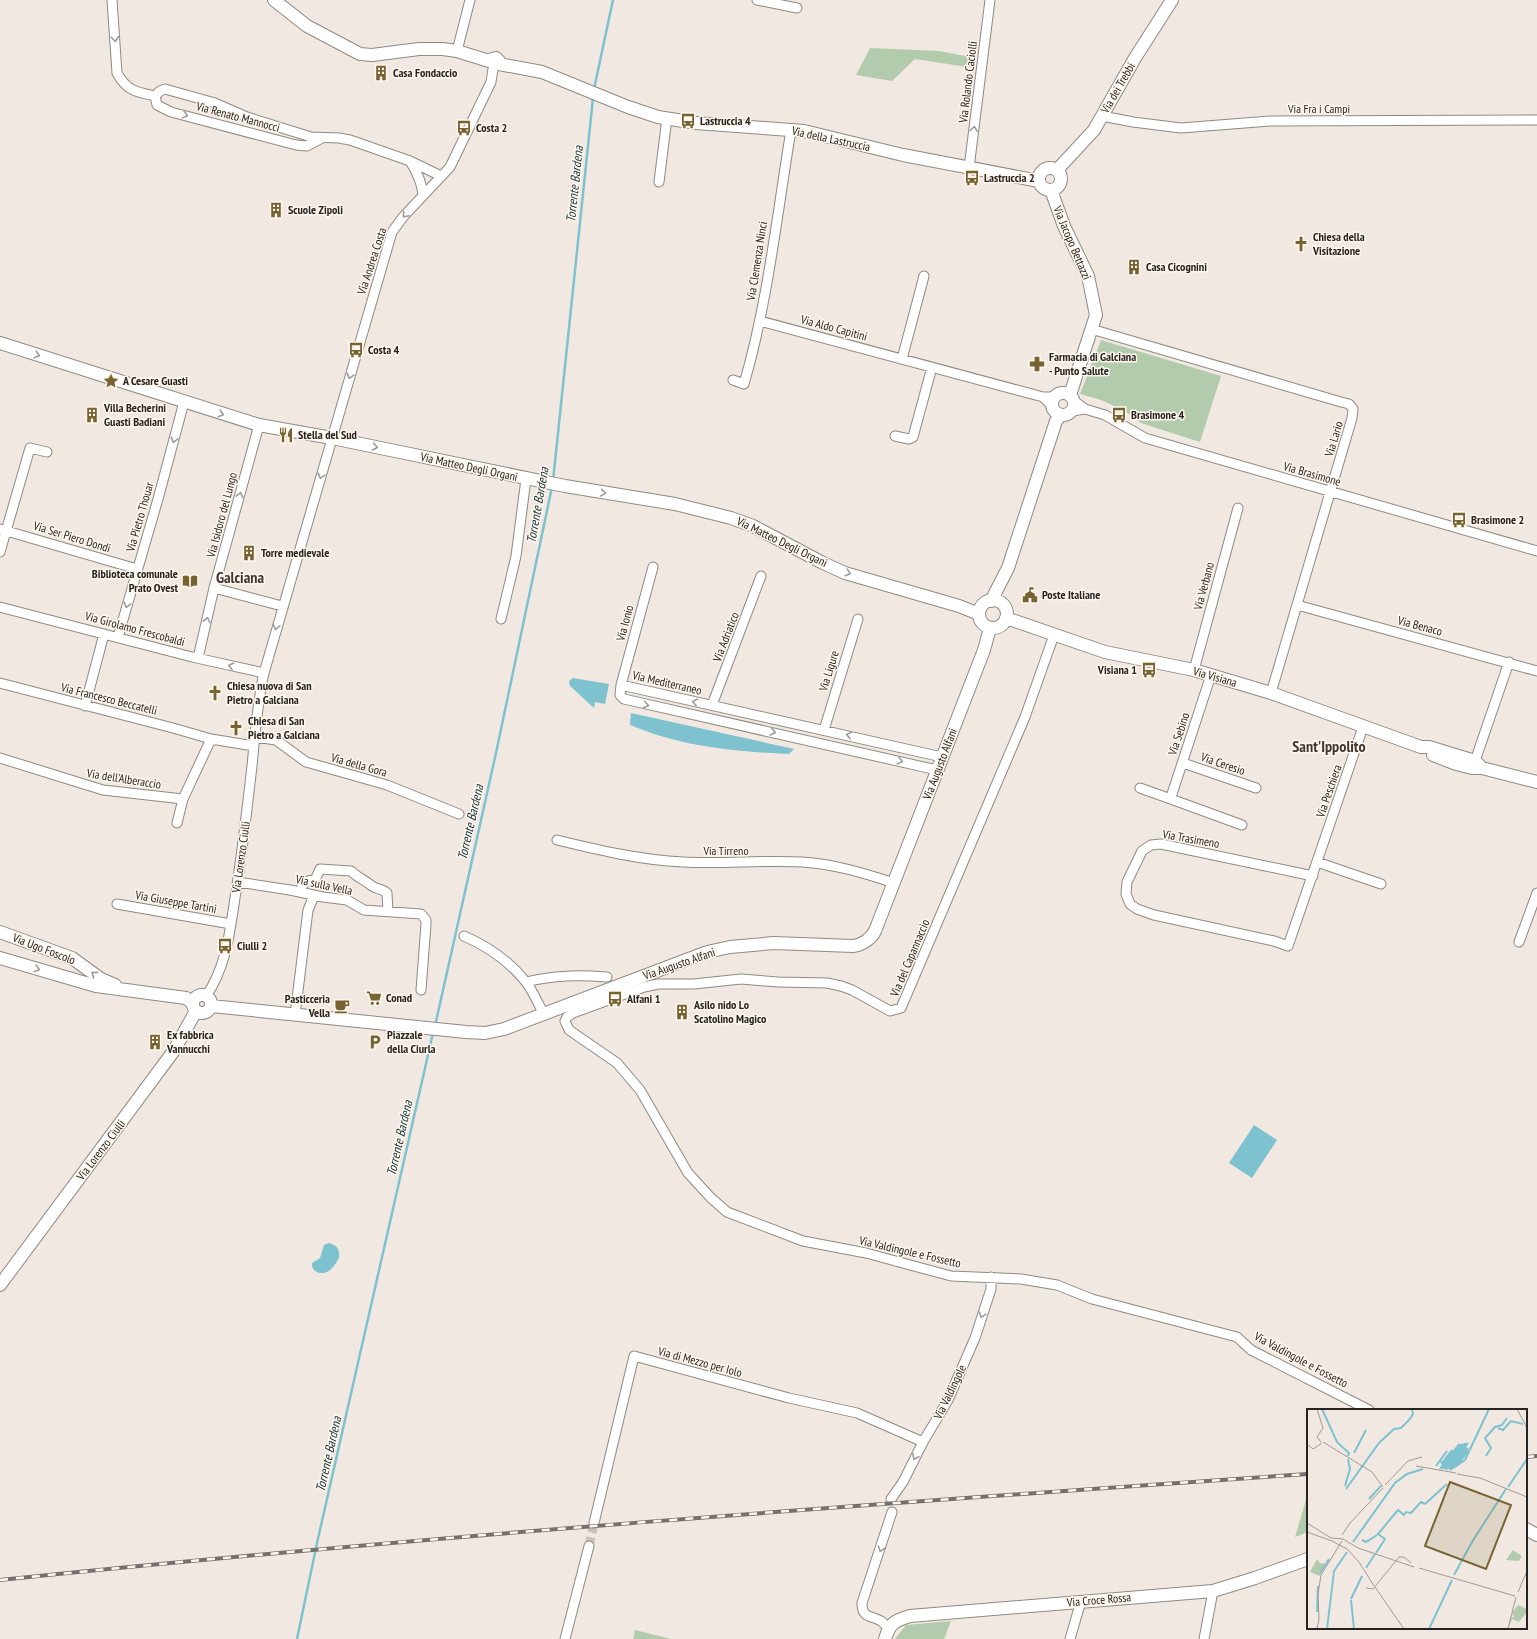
<svg xmlns="http://www.w3.org/2000/svg" width="1537" height="1639" font-family="'PT Sans Narrow',sans-serif">
<style>
.green{fill:#b2cbad}
.water{fill:#7ec2cf}
.lines{fill:none;stroke-linecap:round;stroke-linejoin:round}
.stream{stroke:#7ec2cf;stroke-width:2.5}
.street-tunnel{stroke:#c8c1ba;stroke-width:9;stroke-dasharray:9 4.5;stroke-linecap:butt}
.street-casing{stroke:#908982;stroke-width:11}
.secondary-casing{stroke:#908982;stroke-width:14}
.street{stroke:#fff;stroke-width:9}
.secondary{stroke:#fff;stroke-width:12}
.rail-casing{stroke:#75706b;stroke-width:4}
.rail{stroke:#fff7ee;stroke-width:2.5;stroke-dasharray:8;stroke-linecap:butt}
.oneway{stroke:#9d9c9b}
.labels{text-anchor:middle;stroke-width:3;stroke-linejoin:round;paint-order:stroke}
.poi-label{font-size:12px;font-weight:bold;fill:#262320;stroke:#fff7ee;text-anchor:start}
.street-label{font-size:12px;fill:#262320;stroke:#fff7ee}
.water-label{font-size:13px;font-style:italic;fill:#15363c;stroke:#fff7ee}
.district-label{font-size:16px;font-weight:bold;fill:#3f3832;stroke:#fff7ee}
.inset-river{fill:none;stroke:#7ec2cf;stroke-width:2}
.inset-road{fill:none;stroke:#a09a94;stroke-width:1}
.view{fill:#776332;fill-opacity:0.15;stroke:#776332;stroke-width:2}
.inset-edge{fill:none;stroke:#262320;stroke-width:2}
</style>
<rect width="100%" height="100%" fill="#f1e9e1"/>
<path class="green" d="M870,48l69,3 37,7 -2,10 -59,-9 -23,22 -36,-6z
M1101,340l120,36 -21,66 -59,-19 -16,-12 -24,-11 -21,-6z
M1308,1493v39l-13,5z
M951,1621l-7,18h-49l11,-14z
M635,1630l36,9h-38z"/>
<path class="water" d="M573,678l36,6 -4,20 -10,-2 -1,6 -24,-22 -1,-5z
M631,713l163,36 -5,5c-42,-2 -84,-5 -125,-17 -11,-3 -23,-8 -34,-12z
M1254,1125l23,15 -25,38 -23,-15z
M329,1243c8,2 11,6 10,15 -2,3 -4,8 -8,11 -6,7 -20,5 -19,-6l8,-5 4,-13z"/>
<g class="lines">
<path class="stream" d="M594,89l19,-89
M553,481l40,-383
M435,1026l61,-273 56,-266
M297,1639l20,-96 116,-510"/>
<path class="street-tunnel" d="M589,1546l5,-23"/>
<g class="street-casing">
<path id="street" d="M112,0l5,73c10,18 19,19 38,23
M757,0l40,8
M457,51l13,-51
M1102,116l31,6 48,6 89,-7 267,-1
M322,138l-15,8 -11,-1 -125,-33 -14,-7 -2,-9 5,-5 5,-2 50,14 32,14 64,20 28,1 11,2 60,21 31,15
M410,161c7,11 12,21 13,34
M969,168l21,-168
M659,182l8,-64
M760,321l283,76h12
M1091,329l250,73 8,2 4,5 -1,9 -81,275
M902,359l22,-83
M733,380l11,4c24,-83 33,-169 47,-254
M1043,397l9,9
M1074,401l11,8 20,6 40,23 392,113
M1072,411l13,-2
M895,436l14,3 4,-2 19,-70
M0,529l137,40
M0,552l30,-104 17,4
M653,567l-32,118 -1,10 4,4 313,71
M214,588l68,18
M1297,605l240,66
M0,607l192,50 72,16
M501,619l15,-63 10,-77
M1054,635l-29,82 -124,291 -11,3 -38,-21 -11,-4 -14,-3 -49,-1 -37,-3 -47,5h-36l-14,3 -71,26 -6,4 -2,4 4,9 48,33 23,27 48,83 23,25 16,14 76,29 63,12 85,23 70,3 36,6 35,14 145,38 14,13 118,60
M118,637l40,-138 26,-97
M198,658l16,-70 45,-163
M1194,670l44,-162
M0,683l173,45 38,11 43,7
M621,685l321,72
M712,705l49,-129
M85,706l19,-72
M824,730l34,-111
M255,737l21,3 30,22 81,23 72,29
M0,758l103,32 80,9 28,-60
M1475,761l34,-99
M1183,763l73,25
M1140,788l28,10 3,-1 40,-122
M1168,798l74,27
M177,823l6,-24
M557,840c41,10 83,20 126,22 40,2 79,-2 119,0 32,2 62,11 92,21
M1317,862l64,22
M1313,876l-152,-32 -10,1 -9,6 -15,31 -1,12 4,10 7,5 17,6 120,26 14,5 75,-219
M238,882l52,8 33,7 24,3 17,10 57,4 5,6v4l-5,66
M300,892c3,-9 5,-12 15,-12l5,-11 31,2c7,7 14,9 21,15 4,3 11,3 15,7l1,19
M117,904l114,20
M464,936c23,10 46,26 62,46 7,9 12,22 18,32
M1519,942l18,-49
M526,982c29,-7 52,-7 81,-5
M206,996c20,-28 24,-65 29,-98 7,-44 12,-88 17,-132 3,-31 5,-62 12,-93l128,-441 11,-15 47,-50 41,-85 2,-13
M295,1015l13,-105 6,-14
M891,1499l12,-17 20,-40 25,-42 27,-62 16,-49v-12
M594,1523l40,-167 155,42 68,15 66,29
M888,1628c-2,-2 -4,-5 -7,-7 -10,-6 -19,-2 -19,-18l30,-91
M565,1639l24,-93
M1070,1639l11,-38
M1204,1639l9,-48"/>
</g>
<g class="secondary-casing">
<path id="secondary" d="M274,0l33,26 53,28 12,1 47,-6h24l14,2 32,10 3,-2 4,-1 3,3v3
M499,64l43,8 86,35 30,10 38,6 108,8 99,24 136,26
M1039 179a11 11 0 1 1 22 0a11 11 0 1 1-22 0Z
M1057,170l37,-40 41,-72 37,-58
M1051,190l13,36 24,50 8,39 -26,80
M0,343l259,82 73,13 233,48 110,18 56,14 22,8 68,36 24,11 114,33 20,8
M1052 404a11 11 0 1 1 22 0a11 11 0 1 1-22 0Z
M979 614a14 14 0 1 1 28 0a14 14 0 1 1-28 0Z
M991,601l17,-33 48,-147 5,-6
M1006,618l99,34 89,18 77,23 150,54h8l46,14 7,7
M1433,755l23,9 16,4h10l55,14
M0,932l72,26 29,21 14,6
M0,958l96,28 90,12 7,5
M193 1004a9 9 0 1 1 18 0a9 9 0 1 1-18 0Z
M211,1006l255,26 19,1 19,-4 203,-77 23,-5 44,-4 79,3c9,-1 18,-7 22,-15l109,-281 6,-22
M0,1285l173,-233 23,-41
M1526,1529l11,6
M885,1639c5,-16 9,-18 25,-23l303,-25 42,-13 53,-19"/>
</g>
<use href="#street" class="street"/>
<use href="#secondary" class="secondary"/>
<g class="rail-casing">
<path id="rail" d="M1526,1457l11,-1
M0,1580c435,-45 872,-76 1308,-106"/>
</g>
<use href="#rail" class="rail"/>
</g>
<defs><path id="oneway-chevron" d="M-2-3.5L2.5 0L-2 3.5" fill="none" stroke-width="1.6" stroke-linecap="round" stroke-linejoin="round"/></defs>
<g class="oneway">
<use href="#oneway-chevron" transform="translate(115 39) rotate(86)"/>
<use href="#oneway-chevron" transform="translate(185 115) rotate(15)"/>
<use href="#oneway-chevron" transform="translate(974 129) rotate(-83)"/>
<use href="#oneway-chevron" transform="translate(405 215) rotate(131)"/>
<use href="#oneway-chevron" transform="translate(37 355) rotate(18)"/>
<use href="#oneway-chevron" transform="translate(350 376) rotate(106)"/>
<use href="#oneway-chevron" transform="translate(221 414) rotate(17)"/>
<use href="#oneway-chevron" transform="translate(174 440) rotate(105)"/>
<use href="#oneway-chevron" transform="translate(375 447) rotate(12)"/>
<use href="#oneway-chevron" transform="translate(321 476) rotate(106)"/>
<use href="#oneway-chevron" transform="translate(603 493) rotate(9)"/>
<use href="#oneway-chevron" transform="translate(240 495) rotate(-75)"/>
<use href="#oneway-chevron" transform="translate(848 573) rotate(19)"/>
<use href="#oneway-chevron" transform="translate(127 605) rotate(105)"/>
<use href="#oneway-chevron" transform="translate(207 620) rotate(-77)"/>
<use href="#oneway-chevron" transform="translate(276 627) rotate(105)"/>
<use href="#oneway-chevron" transform="translate(231 666) rotate(-168)"/>
<use href="#oneway-chevron" transform="translate(695 702) rotate(-167)"/>
<use href="#oneway-chevron" transform="translate(646 705) rotate(12)"/>
<use href="#oneway-chevron" transform="translate(773 732) rotate(13)"/>
<use href="#oneway-chevron" transform="translate(849 735) rotate(-167)"/>
<use href="#oneway-chevron" transform="translate(900 761) rotate(13)"/>
<use href="#oneway-chevron" transform="translate(37 969) rotate(17)"/>
<use href="#oneway-chevron" transform="translate(94 974) rotate(-144)"/>
<use href="#oneway-chevron" transform="translate(982 1315) rotate(108)"/>
<use href="#oneway-chevron" transform="translate(915 1457) rotate(117)"/>
<use href="#oneway-chevron" transform="translate(881 1549) rotate(109)"/>
</g>
<defs>
<g id="building-bare" transform="scale(1.2)"><path d="M-4-6H4V6H1V3H-1V6H-4ZM-2.5-4.3h1.7v1.8h-1.7ZM.8-4.3h1.7v1.8H.8ZM-2.5-1h1.7V.8h-1.7ZM.8-1h1.7V.8H.8Z" fill="#776332" stroke="#fff7ee" stroke-width="2.5" paint-order="stroke"/></g>
<g id="bus-bare" transform="scale(1.2)"><path d="M-5-6H5V4H4V6H2V4H-2V6H-4V4H-5ZM-3.5-4V0h7V-4ZM-3.5 1.2v1.5H-2V1.2ZM2 1.2v1.5H3.5V1.2Z" fill="#776332" stroke="#fff7ee" stroke-width="2.5" paint-order="stroke"/></g>
<g id="church-bare" transform="scale(1.2)"><path d="M-1.2-6h2.4v3.5h3.3v2.4h-3.3V6h-2.4V-.1h-3.3v-2.4h3.3Z" fill="#776332" stroke="#fff7ee" stroke-width="2.5" paint-order="stroke"/></g>
<g id="pharmacy-bare" transform="scale(1.2)"><path d="M-2-6h4v4h4v4h-4v4h-4v-4h-4v-4h4Z" fill="#776332" stroke="#fff7ee" stroke-width="2.5" paint-order="stroke"/></g>
<g id="sight-bare" transform="scale(1.2)"><path d="M0-6L1.8-2.2L6-1.7L2.9 1.2L3.7 5.4L0 3.3L-3.7 5.4L-2.9 1.2L-6-1.7L-1.8-2.2Z" fill="#776332" stroke="#fff7ee" stroke-width="2.5" paint-order="stroke"/></g>
<g id="restaurant-bare" transform="scale(1.2)"><path d="M-5-6h1v4h1v-4h1v4h1v-4h1v5L-1.5 .5V6h-2V.5L-5-1ZM5-6V6H3V1.5H1.5Q1.5-4 5-6Z" fill="#776332" stroke="#fff7ee" stroke-width="2.5" paint-order="stroke"/></g>
<g id="library-bare" transform="scale(1.2)"><path d="M-6-4Q-3-5.5-.7-3.5V5Q-3 3-6 4ZM6-4Q3-5.5 .7-3.5V5Q3 3 6 4Z" fill="#776332" stroke="#fff7ee" stroke-width="2.5" paint-order="stroke"/></g>
<g id="civic-bare" transform="scale(1.2)"><path d="M-.6-6.5H3V-4.5H.6V-3L4-1V1h2V6H-6V1h2V-1L-.6-3ZM-1.2 2.5V6h2.4V2.5Z" fill="#776332" stroke="#fff7ee" stroke-width="2.5" paint-order="stroke"/></g>
<g id="supermarket-bare" transform="scale(1.2)"><path d="M-6-5.5h2.5l.6 2H6L4.5 2H-2.5L-4.4-4H-6ZM-1.5 3.2a1.3 1.3 0 1 0 .1 0ZM3 3.2a1.3 1.3 0 1 0 .1 0Z" fill="#776332" stroke="#fff7ee" stroke-width="2.5" paint-order="stroke"/></g>
<g id="cafe-bare" transform="scale(1.2)"><path d="M-5.5-4.5H6V0H3Q3 3.5 0 3.5H-2.5Q-5.5 3.5-5.5 0ZM3-3.2v2h1.7v-2ZM-6 4.5H4V6H-6Z" fill="#776332" stroke="#fff7ee" stroke-width="2.5" paint-order="stroke"/></g>
<g id="parking-bare" transform="scale(1.2)"><path d="M-3.5-5.5H1a3.5 3.5 0 0 1 0 7H-1V5.5H-3.5ZM-1-3.4V-.6H.8a1.4 1.4 0 0 0 0-2.8Z" fill="#776332" stroke="#fff7ee" stroke-width="2.5" paint-order="stroke"/></g>
</defs>
<g fill-rule="evenodd">
<use href="#building-bare" x="381" y="73"/>
<use href="#bus-bare" x="688" y="121"/>
<use href="#bus-bare" x="464" y="128"/>
<use href="#bus-bare" x="972" y="178"/>
<use href="#building-bare" x="276" y="210"/>
<use href="#church-bare" x="1301" y="244"/>
<use href="#building-bare" x="1134" y="267"/>
<use href="#bus-bare" x="356" y="350"/>
<use href="#pharmacy-bare" x="1037" y="364"/>
<use href="#sight-bare" x="111" y="381"/>
<use href="#building-bare" x="92" y="415"/>
<use href="#bus-bare" x="1119" y="415"/>
<use href="#restaurant-bare" x="286" y="435"/>
<use href="#bus-bare" x="1459" y="520"/>
<use href="#building-bare" x="249" y="553"/>
<use href="#library-bare" x="190" y="581"/>
<use href="#civic-bare" x="1030" y="595"/>
<use href="#bus-bare" x="1149" y="670"/>
<use href="#church-bare" x="215" y="693"/>
<use href="#church-bare" x="236" y="728"/>
<use href="#bus-bare" x="225" y="946"/>
<use href="#supermarket-bare" x="374" y="998"/>
<use href="#bus-bare" x="615" y="999"/>
<use href="#cafe-bare" x="342" y="1006"/>
<use href="#building-bare" x="682" y="1012"/>
<use href="#building-bare" x="155" y="1042"/>
<use href="#parking-bare" x="375" y="1042"/>
</g>
<g class="labels">
<g class="poi-label">
<text x="393" y="77">Casa Fondaccio</text>
<text x="700" y="125">Lastruccia 4</text>
<text x="476" y="132">Costa 2</text>
<text x="984" y="182">Lastruccia 2</text>
<text x="288" y="214">Scuole Zipoli</text>
<text x="1313" y="241">Chiesa della<tspan x="1313" dy="14">Visitazione</tspan></text>
<text x="1146" y="271">Casa Cicognini</text>
<text x="368" y="354">Costa 4</text>
<text x="1049" y="361">Farmacia di Galciana<tspan x="1049" dy="14">- Punto Salute</tspan></text>
<text x="123" y="385">A Cesare Guasti</text>
<text x="104" y="412">Villa Becherini<tspan x="104" dy="14">Guasti Badiani</tspan></text>
<text x="1131" y="419">Brasimone 4</text>
<text x="298" y="439">Stella del Sud</text>
<text x="1471" y="524">Brasimone 2</text>
<text x="261" y="557">Torre medievale</text>
<text x="178" y="578" text-anchor="end">Biblioteca comunale<tspan x="178" dy="14">Prato Ovest</tspan></text>
<text x="1042" y="599">Poste Italiane</text>
<text x="1137" y="674" text-anchor="end">Visiana 1</text>
<text x="227" y="690">Chiesa nuova di San<tspan x="227" dy="14">Pietro a Galciana</tspan></text>
<text x="248" y="725">Chiesa di San<tspan x="248" dy="14">Pietro a Galciana</tspan></text>
<text x="237" y="950">Ciulli 2</text>
<text x="386" y="1002">Conad</text>
<text x="330" y="1003" text-anchor="end">Pasticceria<tspan x="330" dy="14">Vella</tspan></text>
<text x="627" y="1003">Alfani 1</text>
<text x="694" y="1009">Asilo nido Lo<tspan x="694" dy="14">Scatolino Magico</tspan></text>
<text x="167" y="1039">Ex fabbrica<tspan x="167" dy="14">Vannucchi</tspan></text>
<text x="387" y="1039">Piazzale<tspan x="387" dy="14">della Ciurla</tspan></text>
</g>
<g class="street-label">
<text transform="translate(968 82) rotate(-83)" y="4">Via Rolando Caciolli</text>
<text transform="translate(1118 88) rotate(-60)" y="4">Via dei Trebbi</text>
<text x="1319" y="113">Via Fra i Campi</text>
<text transform="translate(238 117) rotate(15)" y="4">Via Renato Mannocci</text>
<text transform="translate(831 139) rotate(12)" y="4">Via della Lastruccia</text>
<text transform="translate(1072 243) rotate(67)" y="4">Via Jacopo Bettazzi</text>
<text transform="translate(372 261) rotate(-72)" y="4">Via Andrea Costa</text>
<text transform="translate(757 261) rotate(-81)" y="4">Via Clemenza Ninci</text>
<text transform="translate(834 328) rotate(15)" y="4">Via Aldo Capitini</text>
<text transform="translate(1334 439) rotate(-73)" y="4">Via Lario</text>
<text transform="translate(469 467) rotate(12)" y="4">Via Matteo Degli Organi</text>
<text transform="translate(1312 474) rotate(16)" y="4">Via Brasimone</text>
<text transform="translate(222 515) rotate(-75)" y="4">Via Isidoro del Lungo</text>
<text transform="translate(140 517) rotate(-74)" y="4">Via Pietro Thouar</text>
<text transform="translate(72 537) rotate(17)" y="4">Via Ser Piero Dondi</text>
<text transform="translate(782 542) rotate(26)" y="4">Via Matteo Degli Organi</text>
<text transform="translate(1204 586) rotate(-75)" y="4">Via Verbano</text>
<text transform="translate(625 623) rotate(-75)" y="4">Via Ionio</text>
<text transform="translate(1420 626) rotate(15)" y="4">Via Benaco</text>
<text transform="translate(135 629) rotate(15)" y="4">Via Girolamo Frescobaldi</text>
<text transform="translate(726 637) rotate(-69)" y="4">Via Adriatico</text>
<text transform="translate(829 671) rotate(-73)" y="4">Via Ligure</text>
<text transform="translate(1215 677) rotate(16)" y="4">Via Visiana</text>
<text transform="translate(667 683) rotate(13)" y="4">Via Mediterraneo</text>
<text transform="translate(109 699) rotate(14)" y="4">Via Francesco Beccatelli</text>
<text transform="translate(1179 734) rotate(-72)" y="4">Via Sebino</text>
<text transform="translate(940 764) rotate(-69)" y="4">Via Augusto Alfani</text>
<text transform="translate(1223 764) rotate(19)" y="4">Via Ceresio</text>
<text transform="translate(359 765) rotate(16)" y="4">Via della Gora</text>
<text transform="translate(124 779) rotate(9)" y="4">Via dell'Alberaccio</text>
<text transform="translate(1329 791) rotate(-71)" y="4">Via Peschiera</text>
<text transform="translate(1191 839) rotate(10)" y="4">Via Trasimeno</text>
<text x="726" y="855">Via Tirreno</text>
<text transform="translate(241 857) rotate(-82)" y="4">Via Lorenzo Ciulli</text>
<text transform="translate(324 885) rotate(12)" y="4">Via sulla Vella</text>
<text transform="translate(176 902) rotate(10)" y="4">Via Giuseppe Tartini</text>
<text transform="translate(44 949) rotate(21)" y="4">Via Ugo Foscolo</text>
<text transform="translate(910 958) rotate(-67)" y="4">Via del Capannaccio</text>
<text transform="translate(679 964) rotate(-19)" y="4">Via Augusto Alfani</text>
<text transform="translate(101 1150) rotate(-53)" y="4">Via Lorenzo Ciulli</text>
<text transform="translate(910 1252) rotate(13)" y="4">Via Valdingole e Fossetto</text>
<text transform="translate(1301 1360) rotate(28)" y="4">Via Valdingole e Fossetto</text>
<text transform="translate(700 1362) rotate(15)" y="4">Via di Mezzo per Iolo</text>
<text transform="translate(950 1392) rotate(-64)" y="4">Via Valdingole</text>
<text transform="translate(1099 1600) rotate(-5)" y="4">Via Croce Rossa</text>
</g>
<g class="water-label">
<text transform="translate(574 184) rotate(-84)" y="5">Torrente Bardena</text>
<text transform="translate(537 505) rotate(-80)" y="5">Torrente Bardena</text>
<text transform="translate(470 822) rotate(-77)" y="5">Torrente Bardena</text>
<text transform="translate(399 1138) rotate(-77)" y="5">Torrente Bardena</text>
<text transform="translate(328 1454) rotate(-77)" y="5">Torrente Bardena</text>
</g>
<g class="district-label">
<text x="240" y="583">Galciana</text>
<text x="1329" y="752">Sant'Ippolito</text>
</g>
</g>
<g transform="translate(1307 1409)">
<rect width="220" height="220" fill="#f1e9e1"/>
<path d="M206,141l9,6 -3,5 -13,-1zM10,150l3,4 5,1 -5,12 -10,-4zM211,196l9,4v3l-8,10 -7,-3 -4,10 2,-11 4,-1 -2,-4z" fill="#b2cbad"/>
<path class="inset-river" d="M15,0l15,33 12,11 -1,3M191,19l5,2 8,-9 12,3M47,44l12,-23M179,47l5,-8 -6,-10 10,-11 7,-2 5,-7M133,52l2,2 10,-13M129,57l11,-15M150,57l11,-15M148,58l13,-19M135,59l17,-24M144,59l15,-20M146,59l14,-20M133,60l13,-19M135,60l18,-25M137,60l18,-25M138,60l18,-25M141,60l19,-26M143,60l18,-26M139,61l19,-27M143,61l15,-10 24,-51M38,77l5,-17 -2,-10M201,78l19,-28M39,80l33,-46 15,-14 7,-1 9,-9 3,-5 -1,-5M62,90l12,-13M118,95l22,-20M55,131l4,2 11,-7M46,133l42,-59 12,-9 16,-5M69,144l9,-14 -7,-5 20,-24 6,5 2,-3 5,1 10,-11 4,2M59,159l9,-14M13,164l9,-14M147,166l18,-33 34,-53M44,190l11,-23M44,191l3,29M10,203l1,-26M20,220l7,-58 13,-19M122,220l23,-49"/>
<path class="inset-road" d="M10,0l6,19M210,0l10,19M14,33l-4,-5 6,-9M16,33l49,30 11,15M0,35l6,5 9,-6M109,57l40,7M150,65l23,4 47,19M78,76l23,-24 14,-4M0,114l24,15 12,1 15,9 56,19M0,123l25,9 15,8 12,13 15,24M35,126l8,-12 33,-35M112,159l96,28M68,178l29,42M59,179l7,1 26,-32h5l7,6M211,183l9,-21M10,220l2,-10 -1,-25 3,-19 21,-34M201,220l8,-32"/>
<path class="view" d="M143,73l61,23 -25,64 -61,-23z"/>
<rect width="220" height="220" class="inset-edge"/>
</g>
</svg>
